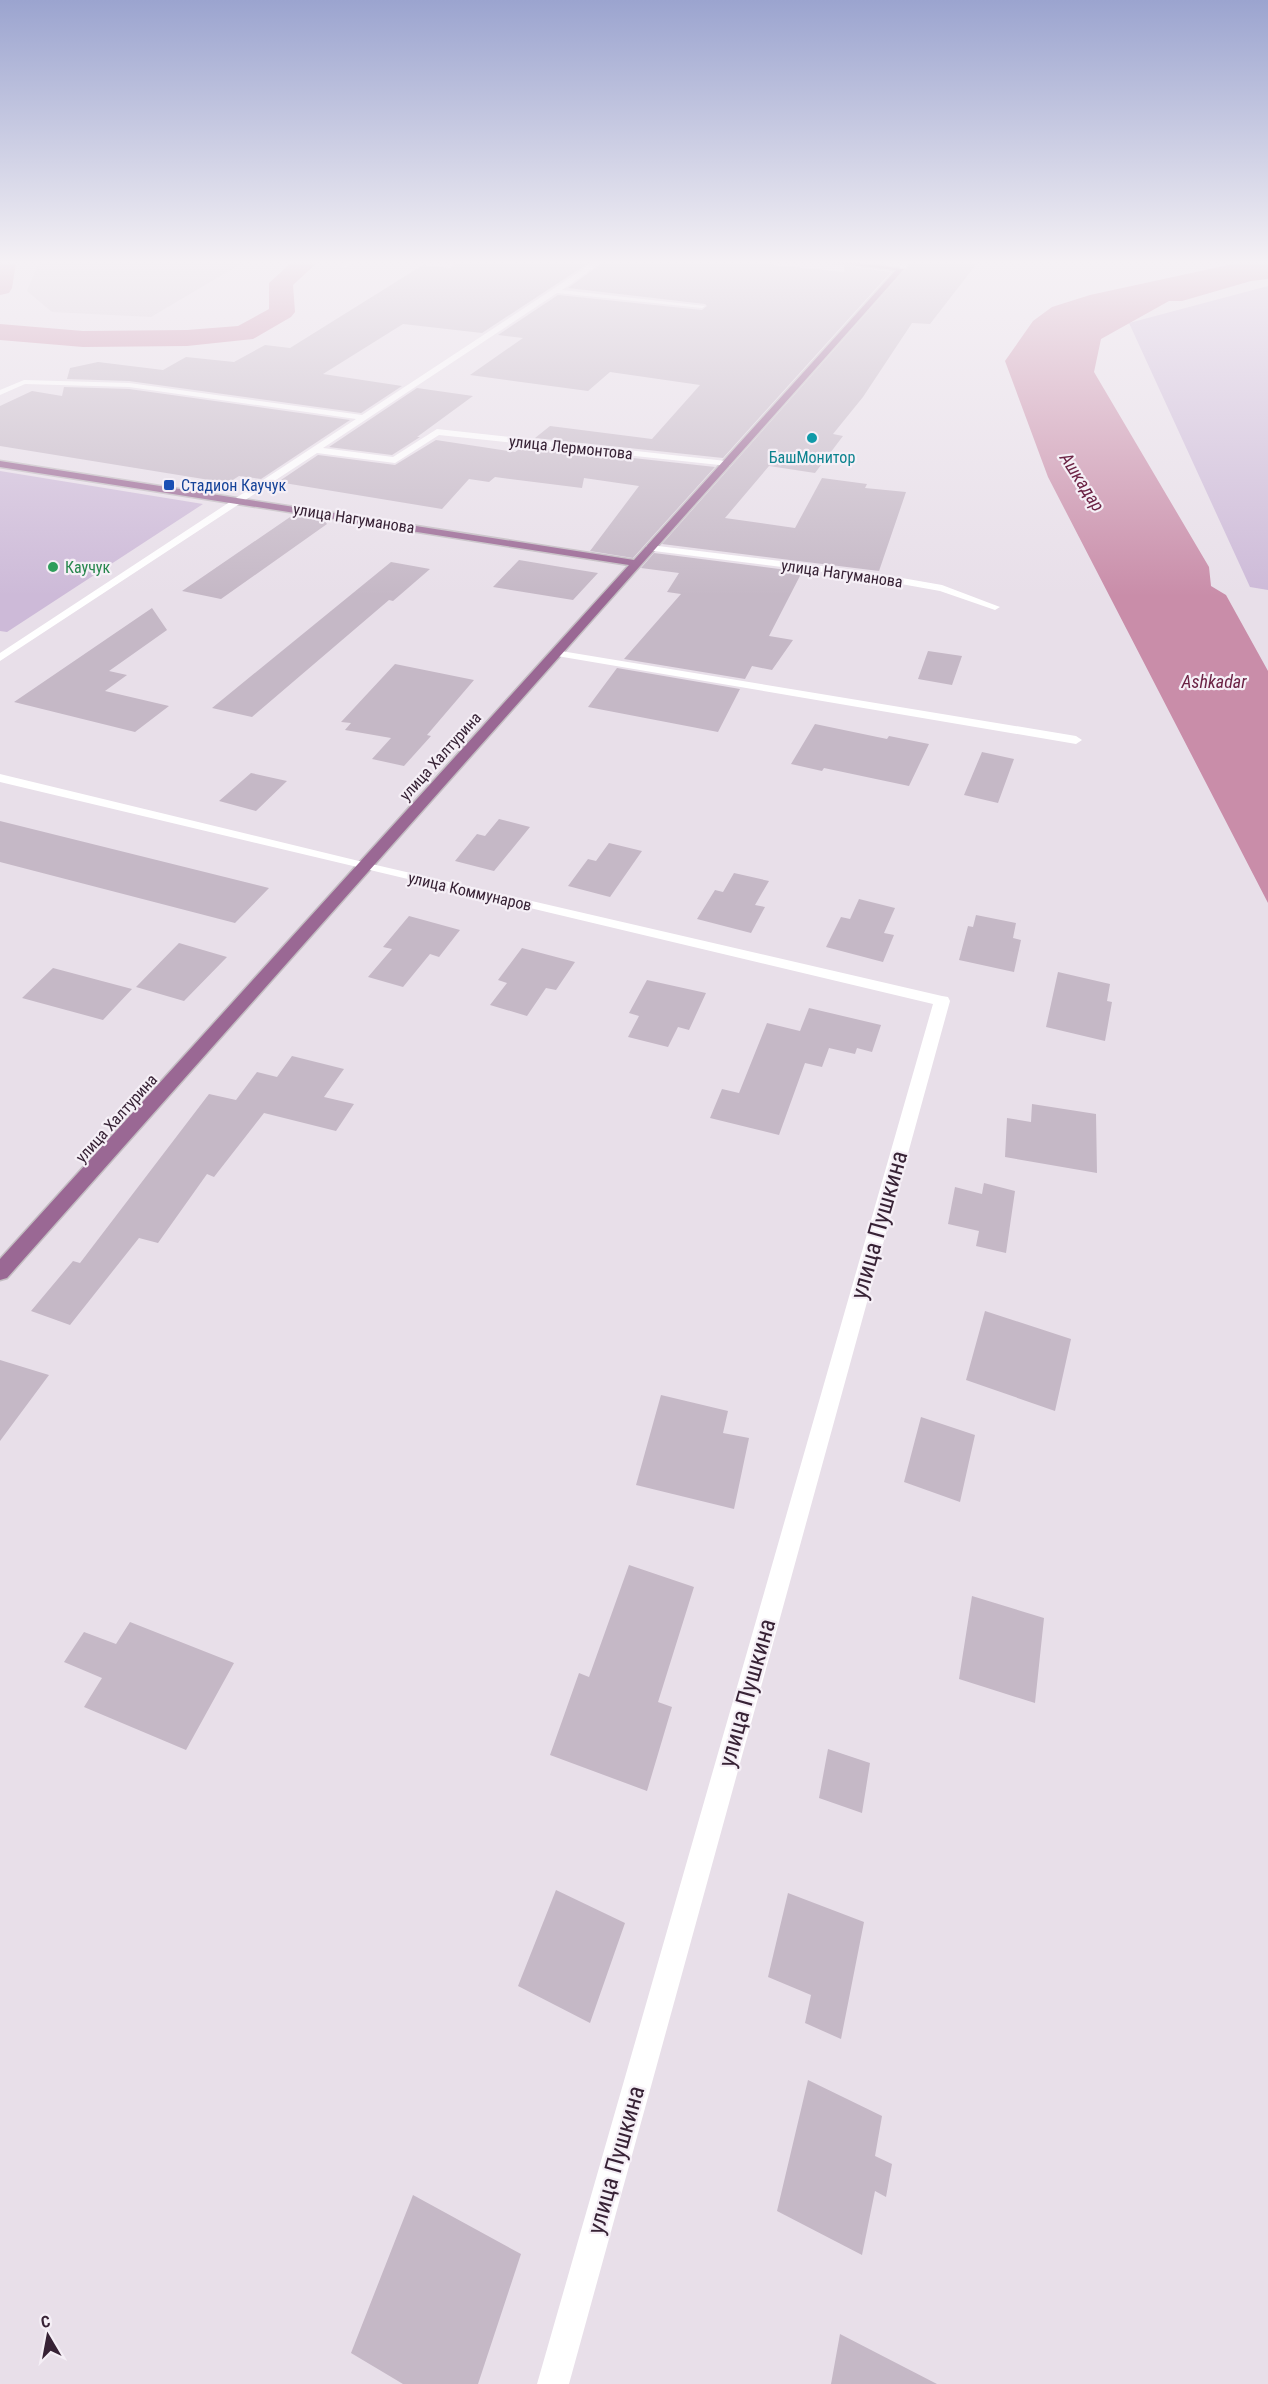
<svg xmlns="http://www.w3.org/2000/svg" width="1268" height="2384" font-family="'Roboto Condensed',sans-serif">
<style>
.built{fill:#d8ced8}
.green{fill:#cdbad8}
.water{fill:#c98da9}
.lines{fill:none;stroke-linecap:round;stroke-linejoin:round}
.river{fill:#c98da9;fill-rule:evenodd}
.building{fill:#c5b8c6}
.major-casing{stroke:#c3bdc2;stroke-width:3}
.minor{fill:#fff;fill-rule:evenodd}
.major{fill:#9a6894;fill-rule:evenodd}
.culture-dot{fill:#0f9aa8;stroke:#f5eff6;stroke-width:2}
.transit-dot{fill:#1a4fb4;stroke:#f5eff6;stroke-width:2}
.leisure-dot{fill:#2e9e5b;stroke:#f5eff6;stroke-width:2}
.labels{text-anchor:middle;stroke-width:4.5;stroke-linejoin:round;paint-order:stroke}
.far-street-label{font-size:16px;fill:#372235;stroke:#f5eff6}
.far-culture-label{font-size:16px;fill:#0d838f;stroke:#f5eff6}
.far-transit-label{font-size:16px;fill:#164399;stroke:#f5eff6;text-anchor:start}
.far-leisure-label{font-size:16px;fill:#27864d;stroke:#f5eff6;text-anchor:start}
.far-water-label{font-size:18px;font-style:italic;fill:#6c2345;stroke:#f5eff6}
.near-street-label{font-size:24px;fill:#372235;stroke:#f5eff6}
</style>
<rect width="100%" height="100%" fill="#e8dfe9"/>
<path class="built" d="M47,262h197l-93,55 -99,-5 -25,-21 11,-26z"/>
<path class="green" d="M1268,286v304l-18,-3 -121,-264z
M0,471l203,33 -196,128 -7,-1z"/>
<path class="water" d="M1242,262h26v17l-17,2 -69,20h-13l-68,38 -7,33 115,195 2,19 15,9 42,76v232l-220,-426 -43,-116 28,-40 19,-14 38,-12z"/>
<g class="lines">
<path class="river" d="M0,262l16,1 -4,25 -3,5 -9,2z
M292,262h26l-25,23 2,27 -4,5 -38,22 -66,7 -104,1 -83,-7v-16l83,7 104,-1 51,-4 31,-17v-26z"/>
</g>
<path class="building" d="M458,262h132l-108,71 -79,-9 -80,50 79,12 -41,27 -232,-32 -62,-2 3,-11 28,-6 65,8 23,-13 48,5 31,-17 25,3 133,-83 27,3z
M604,262h141l99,10v-6l47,6 -168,186 -188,-20 15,-12 102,13 48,-54 -90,-13 -22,19 -118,-16 53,-37 -25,-3 60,-40 144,15 5,-4 -2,-2 -137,-16z
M912,262h66l-48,62 -18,-1 -49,74 -30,37 10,2 -28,37 -46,-7 -44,52 70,10 27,-50 45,6 -2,4 41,4 -27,79 -217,-27z
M64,387l65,2 221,31 -89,59 -22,-3 -11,7 -228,-37v-40l32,-15 30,5z
M417,388l56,8 -56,41h3l-28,18 -63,-8z
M436,440l79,12 9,-6 191,21 -82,91 -43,-7 49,-65 -55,-8 -2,10 -87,-11 -6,5 -20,-3 -27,30 -164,-27 40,-27 77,10z
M293,515l31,5 3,4 -106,75 -39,-8z
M654,553l148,19 -33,64 24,4 -21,30 -20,-4 -7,13 -121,-20 57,-65 -14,-2 12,-19 -38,-5z
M519,560l48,8 31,5 -25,27 -80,-13z
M391,562l39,7 -37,32 -4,-1 -137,117 -40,-9z
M152,608l15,22 -58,41 18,4 -22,16 64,15 -34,26 -121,-30z
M928,651l34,5 -10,29 -34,-6z
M395,664l79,16 -47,55 4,1 -27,30 -32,-7 19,-21 -46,-8 6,-7 -10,-1z
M617,668l123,21 -22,43 -130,-25z
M815,724l72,15 2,-3 40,8 -20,42 -85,-18 -2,3 -31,-7z
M982,752l32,7 -16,44 -34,-8z
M251,773l36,8 -31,30 -37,-10z
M499,819l31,8 -36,44 -39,-10 22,-27 8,2z
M0,821l269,67 -34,35 -235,-61z
M609,843l33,8 -32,46 -42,-11 20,-27 8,2z
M734,873l35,8 -14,24 10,2 -14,26 -54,-14 18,-29 8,2z
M859,899l36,9 -11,25 10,2 -11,27 -57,-15 15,-30 9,2z
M976,915l40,8 -3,15 8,2 -7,32 -55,-12 9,-34 5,1z
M409,916l51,14 -21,27 -9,-3 -27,33 -35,-10 24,-28 -9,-2z
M179,943l48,14 -43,44 -48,-14z
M522,948l53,14 -19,28 -10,-2 -19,28 -37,-11 17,-22 -9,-3z
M53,968l79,21 -29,31 -81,-22z
M1058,972l52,12 -3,17 5,1 -7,39 -59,-14z
M647,980l59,13 -17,37 -11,-3 -10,20 -40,-10 11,-21 -10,-3z
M809,1008l72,17 -9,27 -15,-4 -2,6 -26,-6 -7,19 -17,-4 -26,72 -69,-17 12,-29 17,4 28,-70 33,8z
M292,1056l52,13 -20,28 30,7 -18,27 -72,-18 -50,64 -7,-3 -49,69 -19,-5 -69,87 -39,-14 42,-50 7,2 129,-169 27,6 21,-28 20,5z
M1032,1104l64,10 1,59 -92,-16 2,-39 24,4z
M984,1183l31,8 -9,62 -30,-7 3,-15 -31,-7 7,-37 27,7z
M985,1311l86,28 -16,72 -89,-31z
M0,1360l49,15 -49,66z
M661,1395l67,16 -5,22 26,5 -15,71 -98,-24z
M921,1417l54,18 -15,67 -56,-20z
M629,1565l65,22 -36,115 14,5 -25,84 -97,-36 29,-82 10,4z
M972,1596l72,22 -9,85 -76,-24z
M130,1622l104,41 -48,87 -102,-43 18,-29 -38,-16 20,-30 32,12z
M828,1749l42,14 -8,50 -43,-15z
M556,1890l69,33 -35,100 -72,-37z
M788,1893l76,29 -23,117 -36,-16 6,-28 -43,-18z
M808,2080l74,36 -7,40 17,8 -6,33 -11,-6 -13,64 -85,-44z
M413,2195l108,59 -43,130h-75l-52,-31z
M840,2334l97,50h-106z"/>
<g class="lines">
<g class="major-casing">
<path id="major" d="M827,262h25l52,7 -897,1009 -7,2v-21l629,-694 -629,-98v-6l634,99 262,-290z"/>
</g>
<path class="minor" d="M346,262h7l-8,6h-4z
M594,262h8l-40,28 143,16 -3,2 -145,-15 -234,155 70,9 44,-28 289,32 4,3 -1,2 -290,-31 -44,28 -78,-10 -317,208v-8l356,-234 -227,-32 -104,-3 -25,11v-5l24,-10 105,3 233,32z
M903,262h7l-7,8h-4z
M650,545l212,26 80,14 58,22 -5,3 -55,-19 -78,-14 -216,-27v-4z
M555,650l521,86 6,4 -6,4 -525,-89v-4z
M0,774l363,88 579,134 6,1 2,4 -381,1383h-32l396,-1380 -933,-222z"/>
<use href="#major" class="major"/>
</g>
<linearGradient id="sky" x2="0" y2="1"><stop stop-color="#9ba4cf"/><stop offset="0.44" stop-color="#f5f1f5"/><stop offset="1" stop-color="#f5f1f5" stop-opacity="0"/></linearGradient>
<rect width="1268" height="596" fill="url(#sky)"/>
<circle class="culture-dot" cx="812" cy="438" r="6"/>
<rect class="transit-dot" x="163" y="479" width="12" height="12" rx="3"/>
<circle class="leisure-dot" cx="53" cy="567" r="6"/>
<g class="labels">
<g class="far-street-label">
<text transform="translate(571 447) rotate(6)" y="6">улица Лермонтова</text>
<text transform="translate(354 518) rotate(9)" y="6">улица Нагуманова</text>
<text transform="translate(842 573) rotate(8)" y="6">улица Нагуманова</text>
<text transform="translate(440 756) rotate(-48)" y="6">улица Халтурина</text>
<text transform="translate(470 891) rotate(13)" y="6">улица Коммунаров</text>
<text transform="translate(116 1118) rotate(-48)" y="6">улица Халтурина</text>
</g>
<g class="far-culture-label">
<text x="812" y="463">БашМонитор</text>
</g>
<g class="far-transit-label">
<text x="181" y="491">Стадион Каучук</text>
</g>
<g class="far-leisure-label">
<text x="65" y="573">Каучук</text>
</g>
<g class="far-water-label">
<text transform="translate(1082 482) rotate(57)" y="6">Ашкадар</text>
<text x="1214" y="688">Ashkadar</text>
</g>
<g class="near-street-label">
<text transform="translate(879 1225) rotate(-74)" y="8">улица Пушкина</text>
<text transform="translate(747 1693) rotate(-74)" y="8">улица Пушкина</text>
<text transform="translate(616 2160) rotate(-74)" y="8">улица Пушкина</text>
</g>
</g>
<g transform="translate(48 2336) rotate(350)" stroke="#f5eff6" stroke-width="4.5" paint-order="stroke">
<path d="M0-4.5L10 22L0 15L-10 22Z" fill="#372235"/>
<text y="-9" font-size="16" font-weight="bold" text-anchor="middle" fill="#372235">С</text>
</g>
</svg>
